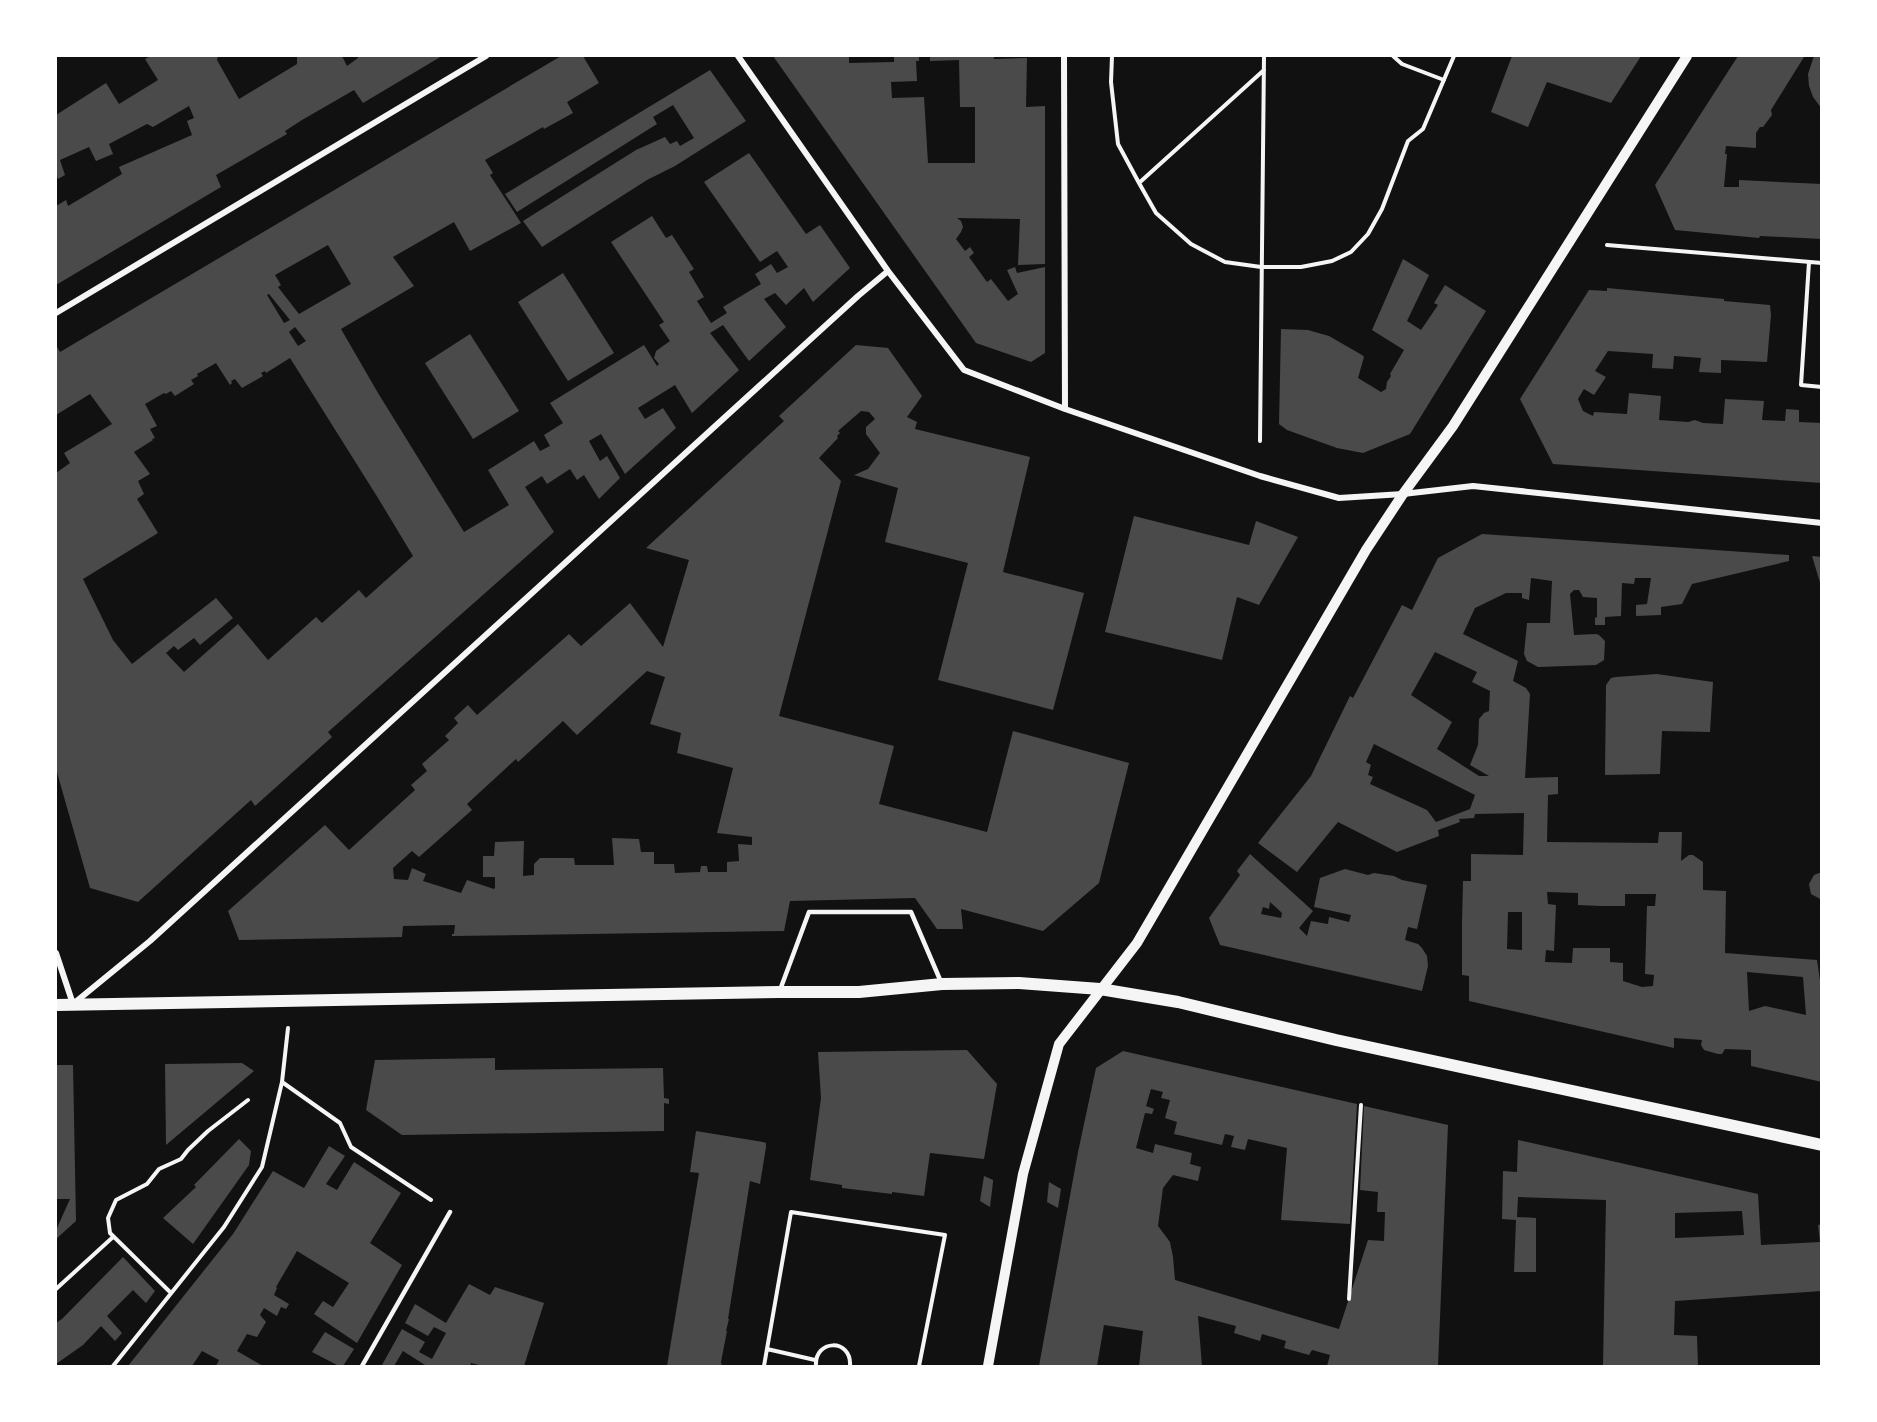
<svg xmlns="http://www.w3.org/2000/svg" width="1877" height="1422" font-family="Georgia,serif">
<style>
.building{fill:#4a4a4a;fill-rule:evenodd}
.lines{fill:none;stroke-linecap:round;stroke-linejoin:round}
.path{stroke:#f5f5f5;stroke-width:4}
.service{stroke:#f5f5f5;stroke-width:4.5}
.minor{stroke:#f5f5f5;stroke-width:6}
.tertiary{stroke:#f5f5f5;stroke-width:10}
.secondary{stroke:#f5f5f5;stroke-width:12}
</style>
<rect width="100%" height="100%" fill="#111"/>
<path class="building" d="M151,56h67l-1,4 22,39 58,-35v-8h45l5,10 11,-8 -1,-2h85l-79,47 -9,-13 -52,30 -17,11 2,3 -71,41 5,12 -165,98v-79l10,-6 2,6 54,-32 -3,-7 73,-32 -5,-14 7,-3 -5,-12 -36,21 -6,-3 -38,20 4,10 -17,7 -7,-14 -29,13 5,15 -7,4 -2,-5v-59l50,-32 13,21 39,-24 -13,-21z
M561,56h22l16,27 -32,19 6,11 -29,16 -1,-2 -58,33 8,13 -3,2 31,48 -51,28 -16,-29 -61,35 21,29 -73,43 37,64 86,139 45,-27 -21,-35 46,-29 6,10 10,-5 -6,-11 19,-12 -13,-20 94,-58 13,21 2,-2 -5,-6 2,-7 14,-10 -11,-16 5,-3 -53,-80 41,-26 14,22 6,-3 22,34 -5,3 15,25 -7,4 14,22 16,-10 -4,-6 38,-23 -6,-10 16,-10 6,9 11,-6 -11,-16 -17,11 -56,-80 45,-29 57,81 14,-9 30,43 -37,34 -9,-14 -18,17 -11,-12 -11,6 22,28 -37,34 -26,-36 -13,8 29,37 -47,43 -17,-28 -37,23 7,11 18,-11 13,20 -51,46 -24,-40 -12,7 11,20 7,-5 13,22 -21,21 -15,-24 -7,5 -7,-11 -23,15 -5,-8 -17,11 29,45 -226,200 4,5 -77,69 -4,-6 -113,102 -48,-14 -34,-119v-296l14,-10 -6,-10 48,-29 -22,-30 -34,21v-70l4,7zM328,245l23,39 -52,30 -21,-27 3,-2 -6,-10zM269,294l21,26 -6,3 -17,-28zM295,327l11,14 -8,5 -9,-14zM290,358l88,140 35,58 -47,42 -7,-8 -37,33 -6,-6 -48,43 -30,-36 -54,48 -18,-19 8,-7 4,4 16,-12 6,7 33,-27 -17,-20 -84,66 -19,-24 -30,-61 75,-46 -21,-34 7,-5 -6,-13 12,-7 -16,-22 19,-12 -1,-1 3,-1 -5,-9 7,-3 -12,-22 19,-11 2,1 5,-3 4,5 19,-12 -3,-4 7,-4 -1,-2 19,-11 14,22 2,-2 -1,-2 4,-2 7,9 21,-12 -2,-3 4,-2 1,2z
M773,56h76v7l45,-1v-6h25v5h-3l1,20 -26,1 1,16 32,-1 4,66h47v-56h-15l-1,-47 -29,1v-5h64v3l33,-1 -1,49 19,-1v158l-27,1 2,-46 -63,-1 4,3 2,6 -2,5 -5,7 9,12 5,-4 4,6 -5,4 18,25 4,-3 17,22 10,-7 -11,-24 8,-3 2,6 28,-6v86l-14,9 -55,-19z
M1512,56h129l-30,47 -64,-21 -19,45 -37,-15z
M1738,56h64l2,1 -33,53 1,5 -9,12h-3l-4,6v15l-30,-2 -1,8h2l-3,33h15v-7l83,4v55l-62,-3 -1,2 -84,-8 -20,-45z
M1814,56h8v53l-9,-12 -4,-11 -1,-12z
M710,70l36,51 -71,45 -28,14 -105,67 -19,-26 113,-71 29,-13 5,7 7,-3 3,5 14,-8 -21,-33 -20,12 4,7 -140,88 -12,-18z
M1403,259l26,16 -22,46 14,9 17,-25 -4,-2 11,-18 41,26 -76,123 -47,19 -26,-5 -50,-18 -8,-6 2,-95 27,1 21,6 33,19 2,2 -6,21 23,14 5,-3 1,-7 4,-6 -1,-2 14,-24 -32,-20z
M563,273l51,80 -46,28 -50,-79z
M1607,288l117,11v2l46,4 1,10 -4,47 -46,-2v13l-22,-1 2,-14 -27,-2 -1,13 -21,-1 1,-14 -45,-3 -13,20 11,6 -12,18 -10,-6 -6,10 5,12 10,5 1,-4 33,2 2,-21 32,3 -2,24 29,2 7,-2 8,3 20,1 2,-25 39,2 -2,19 23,1 1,-12 13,1v12l23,1v60l-269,-19 -33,-65 69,-109 18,1z
M470,334l49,77 -46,28 -48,-76z
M856,345l32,3 34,48 -15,21 10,5 -2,7 115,28 -27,115 81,21 -31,117 -115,-30 30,-117 -83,-21 13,-54 -44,-13 14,-6 12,-16 -14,-19v-7l9,-8 -6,-7 -8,-1 -23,20 2,2 -3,3 1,2 -19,20 22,23 -62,235 115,30 -15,58 108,28 26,-101 116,32 -30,120 -56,48 -82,-22 2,20h-26l-22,-31 -125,3 -6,30 -332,5v-2h2l1,-9 -52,1 -1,11 -163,3 -11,-29 97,-86 24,25 66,-60 -4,-5 16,-14 -5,-7 27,-24 -4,-4 13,-13 -4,-5 14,-13 9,10 92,-81 12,12 49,-43 33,44 26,-87 -43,-12 138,-127 -5,-5zM647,671l18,6 -15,47 31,9 -4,20 56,15 -16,65 35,4v8l-14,-1 1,17 -12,1v10h-19l-1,-6h-6l-1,6 -25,1 -1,-9h-20v-12h-13l-2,-13 -27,-1 2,27h-39l-1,-7h-34l-6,6v11l-11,1 1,-35 -29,1 -1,14h-11v21h12v11l-1,1 -27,-9 -6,13 -38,-12 3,-7 -14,-6 -4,12 -14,-1 -1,-11 19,-17 7,6 53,-47 -5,-6 49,-45 2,3 45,-41 14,14z
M1134,516l115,29 7,-24 42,16 -39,68 -22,-8 -15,63 -117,-28z
M1482,534l307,21v6l-97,23 -10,20 -21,3v8l-25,1v-11l11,-1 4,-26h-16l-1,6 -12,-1 -1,33 -16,1v8h-10v-7l2,-1v-19l-14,-1 -4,-7h-5l-4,4 4,41 22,-1 3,1 6,6 -1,19 -8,5 -58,2 -11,-6 -3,-7 3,-31h23l2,-42 -21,-3 -2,22 -7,-2v-5h-16l-31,15 -12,26 55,27 -5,20 13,7 4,6 -5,84 33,-1v17l-10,1 -1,47 111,1 1,-11h23l-1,29 8,-6h4l10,7v28l23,1 -1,62 92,7 5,34v88l-71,-16v-16l-26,-1 -3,5h-4l-14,-4 -3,-5 1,-5 -28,-2v10l-205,-47v-25l-7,-1v-53l1,-41h8v-27l52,1 1,-42 -49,1 -1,4 -15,1 1,3 -22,8 1,6 -42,16 -59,-30 -41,50 -39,-29 53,-67 39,-80 3,2 49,-93 10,5 26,-52zM1435,652l42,20 -5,10 18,9 -1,20 -5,2 -5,6 -1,26 -8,20 19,11h-10l-42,-27 15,-27 -41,-27zM1374,744l101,51 -5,14 -34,13 -9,-12 -57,-26 3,-7 -5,-2 3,-10 -5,-3zM1547,892l31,1v12l23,1h24v-12h31l-1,12h-8l-2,68 9,1 -1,11 -11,1 -19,-6v-18l-13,-1v-14h-37l-1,15 -27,-1 1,-12 8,1 2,-46 -8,-1zM1508,912h14v38l-15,-1zM1747,972l56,5 3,38 -41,-9 -16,5z
M1812,556l10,1v29h-1z
M1657,674l56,8 -3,50 -48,-1 -2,43 -55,1 1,-90 5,-7 5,-1z
M1250,854l63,57 -14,17 8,8 4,-15 17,3 1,-7 20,5 2,-7 -37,-8 6,-29 25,-9 23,6 6,-2 20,3 8,4 25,5 -10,44 -9,-2 -3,13 13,4 4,4 5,8 1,10 -6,25 -202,-46 -11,-27 31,-43 -3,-4zM1270,902l12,11 -1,5 -20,-4 2,-7 6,2z
M1822,872v28l-11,-6 -2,-10 5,-9z
M967,1050l30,34 -13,75 -54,-6 -6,43 -32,-4v2l-50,-6v-3l-32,-5 11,-82 -3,-46z
M1123,1051l234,53 -7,120 -69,-4 6,-72 -39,-9 -3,11 -14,-3 3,-11 -9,-2 -3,11 -48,-11 3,-12 -12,-4 5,-18 -9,-2 2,-6 -12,-3 -5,17 8,3 -2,5 -7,-1 -9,35 17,5 2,-9 37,9 -2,11 11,3 -3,14 -25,-6 -10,13 -5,38 12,16 3,15 2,23 164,49 29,-89 16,1 1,-29h-8l1,-20 -18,-2 4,-84 84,19 -10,241h-111l3,-11 -18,-5 -3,5 -25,-7 2,-7 -24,-7 -2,7 -26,-8 2,-7 -38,-10 4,50h-63l4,-35 -39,-6 -7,41h-58l39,-214 18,-84z
M495,1058v12l168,-2 1,30 5,1v5l-5,-1v28l-262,4 -36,-25 9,-50z
M242,1063l12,8 -88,74 -1,-81z
M56,1065h17l3,156 -20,18v-13l1,2 13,-29h-14z
M696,1131l67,11 3,1v4l-6,37 -10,-3 -22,138h1l-3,12h1l-6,31 1,4h-55l32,-193 -9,-1z
M239,1139l12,12 -2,14 -56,79 -30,-26 33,-31 -2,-2z
M1518,1140l240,54 3,51 59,-3 -2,-17 4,-1v67l-147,10 -1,34 23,1 1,30h-95l3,-166 -88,-3 -1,20 19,1v54h-22l2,-52 -14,-1 1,-48 14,1zM1742,1211l2,24 -69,3v-25z
M329,1146l16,10 -19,28 11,6 17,-28 47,31 -31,50 32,22 -45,78 -43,-29 9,-13 10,6 16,-24 -52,-32 -21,36 1,1 -3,7 15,9 -3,5 -5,-2 -4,9 -13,-8 -4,7 6,7 -9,15 -10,-3 -10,17 26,15h-47l3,-6 -17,-9 -10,15h-64l105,-132 40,-63 31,17z
M984,1176l9,4v2l-3,25 -10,-6z
M1049,1182l12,7 -3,19 -11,-6z
M123,1257l32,34 -9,12 -13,-13 -26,26 15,17 -7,8 -14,-15 -18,19 -27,19v-41l6,-4z
M469,1284l21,11 5,-8 49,16 -20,63h-41l-12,-3 -1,3h-46l1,-1 -22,-14 -9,15 -12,-1 20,-36 23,13 -6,10 13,7 14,-26 -12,-6 -6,9 -23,-13 10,-19 31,19z
M325,1332l29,17 -11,17h-4l-27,-14z"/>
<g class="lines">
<path class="path" d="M1112,56l-1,26 7,62 21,39
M1393,56l9,8 42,16
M1264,70l-125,113 17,30 35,31 34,18 36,5h40l31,-6 19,-9 17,-18 14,-25 26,-68 15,-12 31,-73
M1607,245l215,18
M1809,262l-8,123 21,2
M1260,441l4,-385
M288,1028l-6,54 58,41 11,24 80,53
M56,1289l57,-52
M171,1293l-61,-60 -2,-15 8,-18 31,-16 12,-15 22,-10 7,-9 20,-19 40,-31
M1349,1299l12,-194
M767,1349l48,11
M113,1366l111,-139 38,-60 20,-85
M764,1366l27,-154 154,23 -26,131
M816,1366c-2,-27 36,-28 34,0"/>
<path class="service" d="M780,990l29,-78h102l30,70
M362,1366l88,-154"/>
<path class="minor" d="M738,56l150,215 76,99 101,39 195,67 79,22 64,-4 70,-8 349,37
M1064,56l1,353
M56,313l430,-257
M56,953l17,51 77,-63 708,-645 30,-25"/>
<path class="tertiary" d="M988,1366l35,-192 36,-130 78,-101 229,-393 37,-56 50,-68 234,-370"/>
<path class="secondary" d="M56,1005l723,-13h80l83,-8 77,-1 81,6 78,13 158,38 486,105"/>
</g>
<rect width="1877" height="1422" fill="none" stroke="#ffffff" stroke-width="114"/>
</svg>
